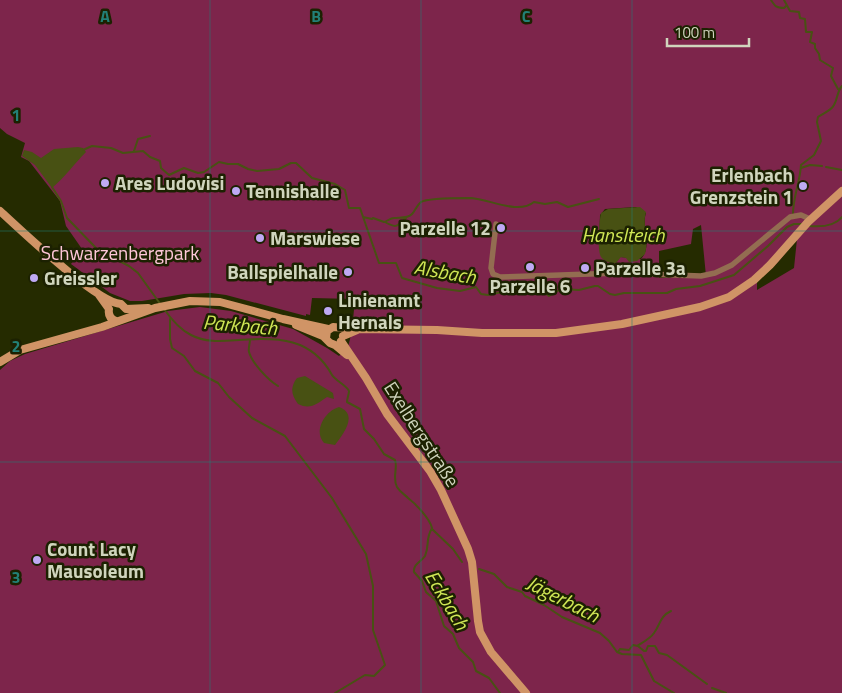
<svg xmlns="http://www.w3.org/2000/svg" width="842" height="693" font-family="'Titillium Web',sans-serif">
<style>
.green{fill:#7d254b;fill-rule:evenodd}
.water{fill:#485113}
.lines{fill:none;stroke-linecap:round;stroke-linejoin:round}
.stream{stroke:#485113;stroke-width:2}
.minor{stroke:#936d51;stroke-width:5.5}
.secondary{stroke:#d09466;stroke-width:8}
.grid{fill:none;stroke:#228076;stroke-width:1;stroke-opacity:0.55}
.poi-dot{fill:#bfa9f4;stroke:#1c2101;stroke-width:2}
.labels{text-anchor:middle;stroke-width:5;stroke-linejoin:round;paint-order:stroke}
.poi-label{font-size:19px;font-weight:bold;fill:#d0d5bd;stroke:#1c2101;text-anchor:start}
.park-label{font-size:19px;fill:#fec6d8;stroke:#1c2101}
.street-label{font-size:19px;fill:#d0d5bd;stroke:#1c2101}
.water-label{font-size:20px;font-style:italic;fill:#d0e755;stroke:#1c2101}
.grid-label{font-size:16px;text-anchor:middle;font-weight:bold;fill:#228076;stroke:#1c2101;stroke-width:5;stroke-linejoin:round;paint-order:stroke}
</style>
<rect width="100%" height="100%" fill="#252b00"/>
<path class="green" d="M0,0h842v693h-842v-323l10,-9 15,-7 143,-43 32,-4 31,4 62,18 34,19 12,8 9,-9 3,-12 6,-2 20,-1 -1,-10 -23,-2 2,-21 -43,-1 -2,17 -4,-1v2l-80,-21 -15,-2 -27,1 -42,7h-12l-20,-8 -39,-29 11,-15 -16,-23 -6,-25 -31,-40 -8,-4 4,-14 -18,-9 -7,-6zM636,207l10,6c-5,15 7,33 -5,46l-21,-2 -5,6h-5l-11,-16 1,-32 5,-6zM701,225l5,51 -47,2v-27l32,-7 2,-15zM797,239l-3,29 -37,22v-8l21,-20z"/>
<path class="water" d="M78,147l5,1 3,4c-12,12 -21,25 -34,36l-17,-23 -13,-9 2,-6 8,2 9,6 13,-9z
M640,207l6,5c-4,12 3,28 -1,42l-8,7 -8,1 -3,-4 -5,-1 -5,6c-6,0 -11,-1 -15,-6 -4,-7 -2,-35 0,-44l7,-4z
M305,376l28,17 1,6 -7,-2c-10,7 -17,13 -29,7 -7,-9 -8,-17 -1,-26z
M339,407c20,7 4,28 -4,38l-11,-2c-11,-12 1,-32 15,-36z"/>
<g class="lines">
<path class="stream" d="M771,0c4,6 5,8 13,8l2,-2
M784,0l6,11 9,1 1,6 5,1 1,13h6l-2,10 5,2v4l4,6 1,6 13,8 -2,8 7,13
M83,150l9,-4 19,2 12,5 20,-2 7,6 10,4 1,7 8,7 15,-7 14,5 6,-1 15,-10 9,2h10l10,5 9,2 22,-2 12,-6h5l16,15 23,6 10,6 4,18h11l19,55h17l6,15 35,10 23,3 16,-4 5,7 7,1 47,-10 14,11 12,-7 18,1 16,-4h3l12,8 5,1 9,-2h43l9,-4 24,-3 34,-11 34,-29 19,-19 7,-3h8
M134,151l4,-12 12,-3
M826,167l16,3
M801,168l9,-3 12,1
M52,187l9,14 6,17 31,32 31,16 9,7 23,32
M793,214c0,-17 7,-32 8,-49l13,-10 7,-14 -4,-19 1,-5c5,-4 13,-6 16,-12 4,-7 3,-14 8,-19
M363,217l9,2 1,-1 11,4c4,-1 6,-4 10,-4 6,-1 13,1 18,-4 3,-3 5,-9 9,-12 6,-4 41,-4 50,-4 18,1 47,17 63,4l11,2 12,-2 11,5 31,-8
M385,222c12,7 12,4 21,-4
M809,226c11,1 26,0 33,-9
M164,309c7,10 15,20 27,26 15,8 32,6 48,5 39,-3 73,-2 93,35 4,6 15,11 17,16 0,3 -2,8 -2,11l13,7 4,20 10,10 10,15 11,6c3,8 -3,18 2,27 3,5 7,7 11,11 8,6 22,21 24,30 -7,12 -2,16 -7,28 -4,6 -12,8 -11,16l8,9 4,11 10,9 8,25 9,8 6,14 14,14 3,9 13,7 11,15
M170,319v20l2,9 12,8 11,15 23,12 11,14 23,21 33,18 47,62 34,56 7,32v44l12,35 -11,11 -9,-1 -30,18
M250,340c0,3 -2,9 -1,12 3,11 19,28 29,34
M432,529l21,20 9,13
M479,569l15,5 13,13 15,5 3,4 19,9 18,12 38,16 9,8 8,11 5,2 19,1 13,26 20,12
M637,646c6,-4 13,-7 17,-13 6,-8 6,-17 17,-22
M618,652l2,-3 9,1 4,-5 5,1 6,5h2l2,-5h7l4,7 8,2 40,29
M712,688l14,5"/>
<path class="minor" d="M496,224l-5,44 2,6 7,3 120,-4 81,3 14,-3 17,-8 58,-48 11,-2 9,4"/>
<path class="secondary" d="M0,211c21,19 96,91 121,93l5,5 22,-1
M99,295l10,14c-1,6 1,10 7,12
M296,325l27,11 7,7 5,2 12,10
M343,336l14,-6
M326,338l1,-7 6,-4 25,2 79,1 45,3h74l66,-9 78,-17 29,-10 25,-17 16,-15 38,-43 34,-31
M341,341l25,37 21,36 43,57 11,19 27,59 4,13 6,59 2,11 11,20 35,41
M0,362l20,-12 82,-23 53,-19 35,-7 30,1 63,17 45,10"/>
</g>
<path class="grid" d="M210,0v693M421,0v693M632,0v693M0,231h842M0,462h842"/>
<g class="poi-dot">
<circle cx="105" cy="183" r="5"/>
<circle cx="803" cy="186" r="5"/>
<circle cx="236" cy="191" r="5"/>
<circle cx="501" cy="228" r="5"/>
<circle cx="260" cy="238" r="5"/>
<circle cx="530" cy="267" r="5"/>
<circle cx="585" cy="268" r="5"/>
<circle cx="348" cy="272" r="5"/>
<circle cx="34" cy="278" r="5"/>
<circle cx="328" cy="311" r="5"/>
<circle cx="37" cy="560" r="5"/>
</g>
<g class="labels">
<g class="poi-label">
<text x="793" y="182" text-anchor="end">Erlenbach<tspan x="793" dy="22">Grenzstein 1</tspan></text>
<text x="115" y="190">Ares Ludovisi</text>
<text x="246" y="198">Tennishalle</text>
<text x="491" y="235" text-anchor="end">Parzelle 12</text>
<text x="270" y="245">Marswiese</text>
<text x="595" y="275">Parzelle 3a</text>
<text x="338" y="279" text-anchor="end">Ballspielhalle</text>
<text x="44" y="285">Greissler</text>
<text x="530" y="293" text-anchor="middle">Parzelle 6</text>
<text x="338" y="307">Linienamt<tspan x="338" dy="22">Hernals</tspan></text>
<text x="47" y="556">Count Lacy<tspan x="47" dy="22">Mausoleum</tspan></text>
</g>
<g class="park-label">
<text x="120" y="260">Schwarzenbergpark</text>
</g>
<g class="street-label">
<text transform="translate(422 434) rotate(57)" y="7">Exelbergstraße</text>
</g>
<g class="water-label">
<text x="623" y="242">Hanslteich</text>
<text transform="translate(445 272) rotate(10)" y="7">Alsbach</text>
<text transform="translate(240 325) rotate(5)" y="7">Parkbach</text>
<text transform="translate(563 599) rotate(27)" y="7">Jägerbach</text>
<text transform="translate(447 600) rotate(59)" y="7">Eckbach</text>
</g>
</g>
<g class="grid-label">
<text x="105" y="22">A</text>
<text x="316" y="22">B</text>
<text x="526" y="22">C</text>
<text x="16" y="121">1</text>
<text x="16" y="352">2</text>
<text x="16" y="583">3</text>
</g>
<path d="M667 38v8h82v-8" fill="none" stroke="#d0d5bd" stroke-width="2.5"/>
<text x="674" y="38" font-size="15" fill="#d0d5bd" stroke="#1c2101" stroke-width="4" paint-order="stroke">100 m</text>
</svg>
